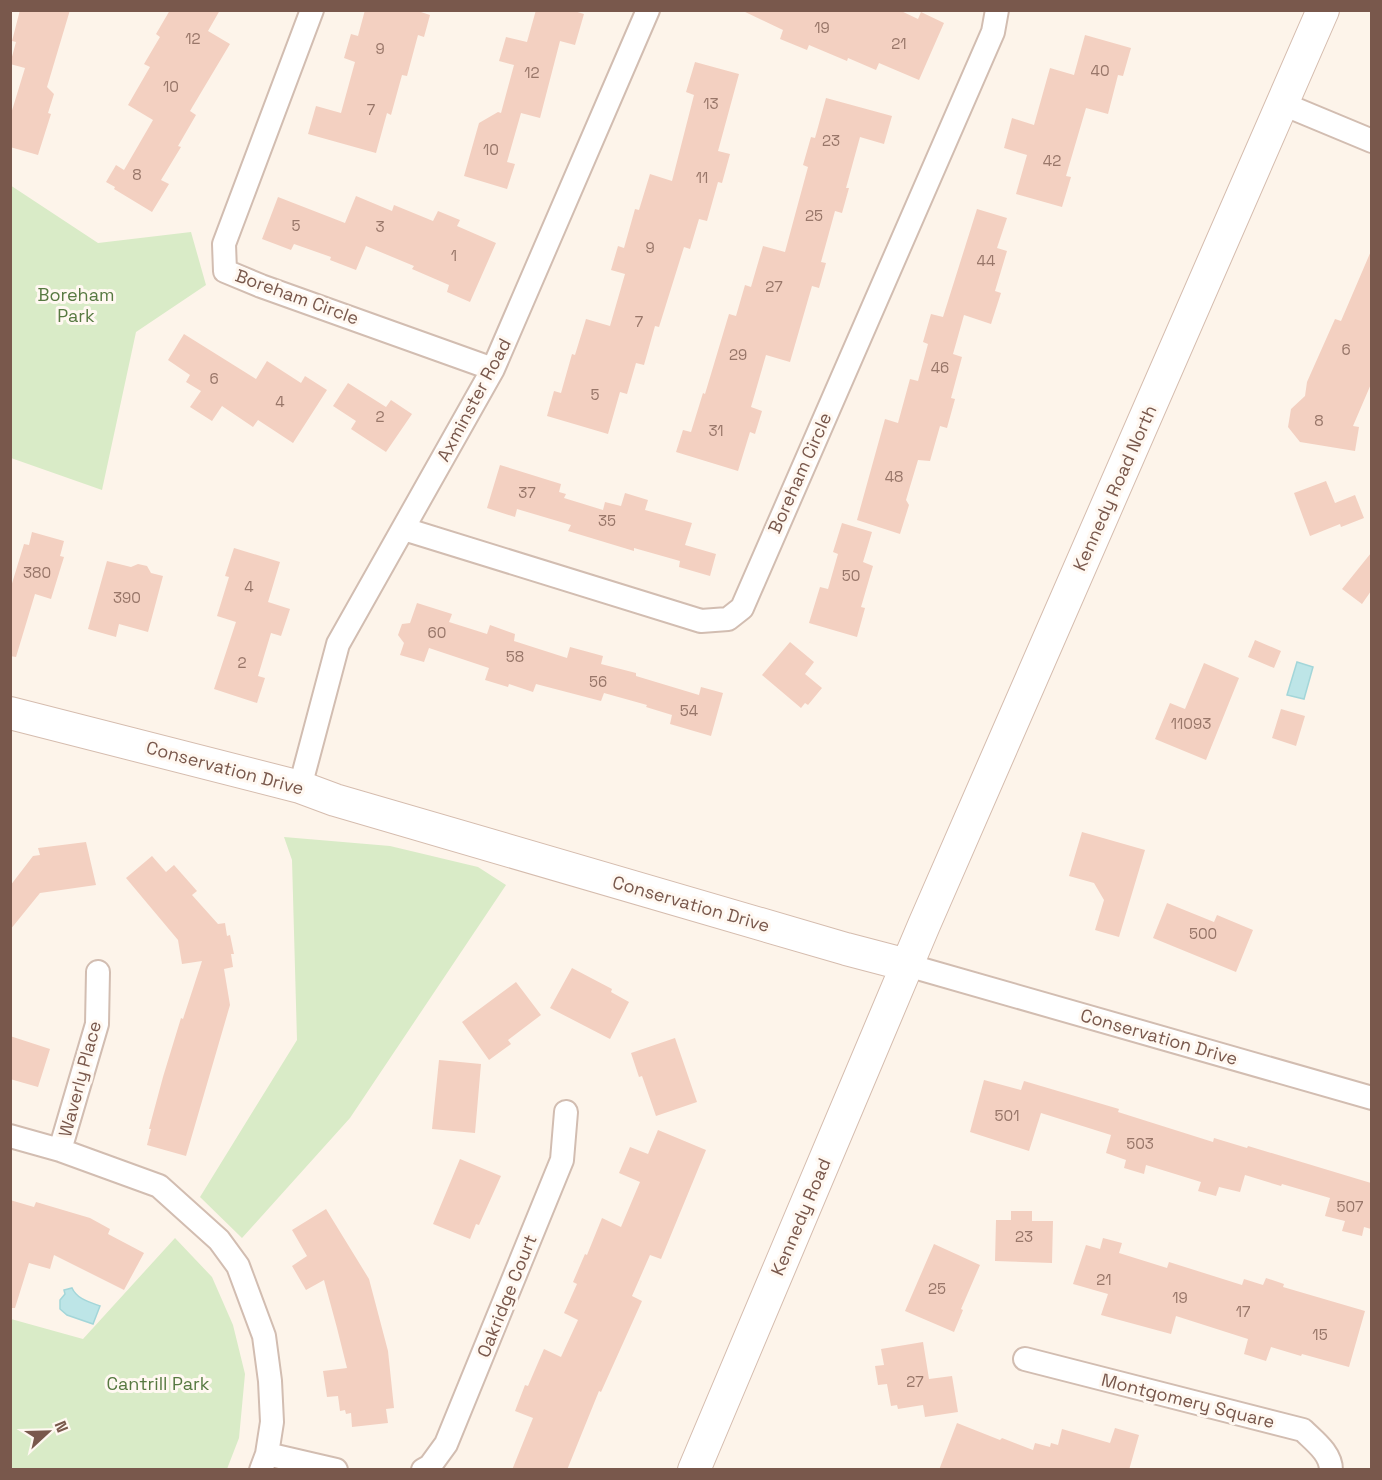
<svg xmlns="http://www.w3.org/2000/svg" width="1382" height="1480" font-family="'Space Grotesk',sans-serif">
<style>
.green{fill:#d9ebc7}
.water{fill:#bde5e7;stroke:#a3d6d9;stroke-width:1.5}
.building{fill:#f3d0c1}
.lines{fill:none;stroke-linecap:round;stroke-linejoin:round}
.street-casing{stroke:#d2bdb1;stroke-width:26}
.secondary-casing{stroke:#d5bcae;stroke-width:34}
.street{stroke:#fff;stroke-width:22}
.secondary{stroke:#fff;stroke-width:32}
.labels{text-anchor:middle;stroke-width:6;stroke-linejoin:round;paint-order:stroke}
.number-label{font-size:15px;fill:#987669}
.park-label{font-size:18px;fill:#577941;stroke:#fff8f1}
.street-label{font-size:18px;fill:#79584c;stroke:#fff8f1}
</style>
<rect width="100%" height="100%" fill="#fdf4ea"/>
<path class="green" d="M10,185l88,58 93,-11 15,53 -70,47 -34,158 -91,-32z
M284,837l106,9 88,21 28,18 -156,233 -108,120 -42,-41 97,-157 -5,-180z
M175,1238l37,39 21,48 12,49 -6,64 -12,31h-216v-150l72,20z"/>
<path class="water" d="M1297,662l16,5 -9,32 -17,-4z
M72,1288c5,11 17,14 28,18l-7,18 -26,-9 -7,-6v-9l5,-6 -1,-4z"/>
<path class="building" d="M20,10h50l-23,77 7,7 -6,19 3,1 -13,41 -28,-8v-30l15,-49 -15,-4 6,-22 -4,-1z
M170,10h50l-12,21 22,13 -40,67 6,4 -18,31 3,1 -20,33 8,4 -17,28 -38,-23 1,-2 -9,-5 10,-17 8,5 29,-50 -25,-15 22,-38 -6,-3 16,-27 -4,-3z
M365,10h50l15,5 -6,22 -6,-2 -11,41 -5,-1 -11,40 -4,-2 -11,40 -68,-19 8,-28 25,7 14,-51 -11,-4 7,-24 7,2z
M536,10h35l13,4 -9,31 -15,-4 -20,77 -19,-5 -14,49 8,2 -8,25 -43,-13 15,-53 19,-11 3,1 13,-48 -15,-4 7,-24 21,5z
M741,10h158l19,9 3,-7 23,11 -25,57 -40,-17 -3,7 -28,-12 -1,3 -38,-16 -2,5 -27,-11 3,-9z
M1085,35l46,13 -8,28 -5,-1 -10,39 -22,-6 -20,68 5,1 -9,30 -46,-13 11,-39 -23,-7 8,-30 22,7 16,-57 24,7z
M695,62l44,12 -21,77 12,3 -8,29 -4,-1 -11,39 -8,-2 -9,30 -6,-2 -25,80 -4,-1 -11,39 -8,-2 -9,31 -7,-2 -12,42 -61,-18 7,-25 7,2 11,-39 3,1 11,-36 24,7 15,-52 -14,-4 7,-24 6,2 11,-39 4,1 11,-36 22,7 22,-86 -8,-3z
M826,98l66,18 -8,28 -24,-7 -14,51h3l-7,25 -7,-2 -14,51 5,1 -7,25 -7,-2 -22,76 -24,-7 -15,52 11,4 -7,23 -5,-2 -12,39 -62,-19 7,-22 8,2 12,-39 2,1 24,-80 7,2 9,-31 6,2 12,-41 22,6 23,-85 -5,-2 8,-28 4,1z
M356,196l36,15 2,-6 39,16 5,-10 22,9 -3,6 39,17 -26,59 -23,-10 2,-7 -37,-16 2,-3 -48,-20 -10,24 -26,-10 1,-3 -37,-13 -3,6 -29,-11 16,-42 67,26z
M977,209l30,9 -10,30 10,3 -12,40 6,2 -10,31 -27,-9 -11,39 9,3 -11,41 4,1 -8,29 -7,-2 -10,35 -12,-1 -12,40 3,5 -9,29 -43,-14 28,-101 13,4 12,-44 8,2 10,-37 -5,-2 8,-28 12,3z
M1371,251v133l-18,42 6,1 -4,24 -55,-9 -12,-15 3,-18 14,-13 2,-14 28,-63 6,2z
M184,334l72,45 11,-18 34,22 4,-7 22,14 -34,53 -35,-23 -5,7 -31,-21 -10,15 -22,-14 11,-16 -15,-9 4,-7 -22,-15z
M348,383l38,24 5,-7 21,14 -26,38 -35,-23 5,-8 -23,-15z
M500,465l61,19 -2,8 7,2 -2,4 39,12 2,-8 16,4 4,-13 23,7 -3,10 47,13 -7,22 31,9 -6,22 -31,-9 1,-6 -46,-13v3l-66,-20 3,-6 -54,-16 -2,8 -28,-9z
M1326,481l9,22 20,-8 9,23 -23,9 -1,-3 -30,12 -16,-43z
M842,523l30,9 -9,30 10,4 -12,41 4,1 -8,29 -48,-14 11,-36 8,2 10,-35 -5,-2z
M32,532l32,9 -4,15 4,1 -13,42 -16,-5 -19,63 -6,-1v-66l14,-46 5,1z
M234,548l46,14 -12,40 22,7 -9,27 -10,-3 -13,43 7,2 -8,25 -43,-14 22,-67 -19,-6 12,-39 -4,-1z
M1371,553v38l-9,13 -20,-15z
M107,561l24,6 7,-3 9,2 4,7 12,3 -15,56 -29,-8 -3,13 -28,-8z
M417,603l35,11 -3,8 38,12 3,-9 25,9 -1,7 53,17 3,-11 33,9 -2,8 35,9v3l63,19 2,-8 22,6 -12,43 -41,-12 2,-9 -26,-8 1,-2 -43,-12 -3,8 -65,-17 -3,8 -24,-8 -1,3 -23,-7 4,-12 -60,-20 -5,14 -24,-7 4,-12 -6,-8 4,-11 8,-1z
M1255,640l26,11 -7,17 -26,-11z
M790,642l24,20 -9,12 17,14 -14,17 -3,-2 -4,5 -39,-33z
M1204,663l35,15 -33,82 -51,-21 15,-36 15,6z
M1281,709l24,7 -9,30 -24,-8z
M1082,832l63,18 -26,87 -24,-7 9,-30 -10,-17 -25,-7z
M86,842l10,43 -56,8 -30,37v-44l23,-30 7,-1 -2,-7z
M152,856l14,16 8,-7 23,26 -5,4 26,29 7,-1 2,13 3,-1 4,19h-3l2,13 -9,2 6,36 -44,151 -39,-11 4,-16h-2l14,-52 18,-59 2,1 19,-58 -20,3 -4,-24 -52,-62z
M1167,903l47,19 3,-7 36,15 -17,42 -83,-34z
M572,968l40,21 -1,3 18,10 -19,37 -60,-31z
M516,982l25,33 -33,25 3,4 -22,16 -27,-38z
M10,1036l40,13 -12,38 -28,-8z
M675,1038l22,64 -41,14 -14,-40 -3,1 -8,-24z
M439,1060l42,4 -6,69 -43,-4z
M984,1080l37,10 3,-9 95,28 -1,3 95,30 1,-4 33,10 1,-2 123,37v46l-7,-2 -2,9 -20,-5 3,-10 -20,-5 5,-18 -48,-14 -1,2 -36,-11 -5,17 -21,-5 -3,9 -18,-5 3,-9 -55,-17 -2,9 -20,-6 2,-8 -20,-7 5,-18 -70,-22 -12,38 -59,-19z
M658,1130l48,20 -45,109 -11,-4 -18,41 10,5 -41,91 -2,-1 -32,79h-55l21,-52 -18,-7 10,-26 3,1 16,-37 17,8 17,-37 -14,-7 13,-29 -4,-2 12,-28 2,1 15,-37 19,9 19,-45 -21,-9 11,-26 18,7z
M460,1159l41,17 -22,49 -3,-1 -6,15 -37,-15z
M10,1200l24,7 2,-5 54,16 20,11 -2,5 36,19 -20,37 -70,-35 -4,14 -21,-6 -14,45h-5z
M326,1209l43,70 19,72 6,57 -8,1 2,14 -36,4 -1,-14 -5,1 -1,-4 -5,1 -2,-15 -11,1 -4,-26 24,-3 -10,-40 -13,-48 -18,10 -14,-24 15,-10 -15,-26z
M1011,1211h21v10h21l-1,42 -57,-2 1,-41h15z
M1103,1238l19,5 -3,10 48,15 2,-6 73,23 2,-6 19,6 3,-7 18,6 -1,3 82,24 -16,56 -47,-13 -1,2 -30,-9 -5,14 -22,-7 4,-15 -72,-23 -5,18 -70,-19 7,-21 -35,-10 13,-39 14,4z
M934,1244l46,21 -19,44 2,1 -9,22 -49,-21z
M923,1342l6,37 23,-3 6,36 -33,5 -2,-12 -25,4 -1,-4 -6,1 -4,-22 -9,1 -3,-19 9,-1 -3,-16z
M957,1423l43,17 2,-2 31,12 2,-7 15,4 1,-4 7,2 4,-16 48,14 5,-15 24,7 -10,35h-190z"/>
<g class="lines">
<g class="street-casing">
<path id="street" d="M312,10l-88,234 1,27 36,15 232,83
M1283,104l89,37
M404,529l297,92 27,-2 14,-11 251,-576 4,-22
M300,787l38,-143 155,-275 155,-359
M907,965l465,133
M10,1136l50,14 99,36 60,54 19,26 26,70 6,45 2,41 -5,32 -6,16
M60,1150l37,-126 1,-52
M1025,1359l278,71c11,11 28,23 28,40
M267,1454l69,16
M423,1470l7,-4 16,-22 116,-284 4,-48"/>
</g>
<g class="secondary-casing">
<path id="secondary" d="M10,713l290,74 35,13 511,149 61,16
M694,1470l230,-545 399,-915"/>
</g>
<use href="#street" class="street"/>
<use href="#secondary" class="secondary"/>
</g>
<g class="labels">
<g class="number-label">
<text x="822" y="33">19</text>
<text x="193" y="44">12</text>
<text x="899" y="49">21</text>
<text x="380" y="54">9</text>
<text x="1100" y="76">40</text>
<text x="532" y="78">12</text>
<text x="171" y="92">10</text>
<text x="711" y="109">13</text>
<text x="371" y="115">7</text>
<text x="831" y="146">23</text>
<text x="491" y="155">10</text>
<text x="1052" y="166">42</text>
<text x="137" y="180">8</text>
<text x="702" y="183">11</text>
<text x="814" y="221">25</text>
<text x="296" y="231">5</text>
<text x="380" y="232">3</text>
<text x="650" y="253">9</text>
<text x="454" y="261">1</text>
<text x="986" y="266">44</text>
<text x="774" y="292">27</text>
<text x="639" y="327">7</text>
<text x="1346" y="355">6</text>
<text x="738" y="360">29</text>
<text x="940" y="373">46</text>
<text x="214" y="384">6</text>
<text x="595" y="400">5</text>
<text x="280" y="407">4</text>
<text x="380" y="422">2</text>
<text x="1319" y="426">8</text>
<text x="716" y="436">31</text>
<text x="894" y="482">48</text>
<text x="527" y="498">37</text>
<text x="607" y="526">35</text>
<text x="37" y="578">380</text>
<text x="851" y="581">50</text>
<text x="249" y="592">4</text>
<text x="127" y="603">390</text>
<text x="437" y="638">60</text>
<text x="515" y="662">58</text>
<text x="242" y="668">2</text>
<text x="598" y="687">56</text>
<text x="689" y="716">54</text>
<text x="1191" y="729">11093</text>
<text x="1203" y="939">500</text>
<text x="1007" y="1121">501</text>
<text x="1140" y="1149">503</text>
<text x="1350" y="1212">507</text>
<text x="1024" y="1242">23</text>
<text x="1104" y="1285">21</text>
<text x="937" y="1294">25</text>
<text x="1180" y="1303">19</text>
<text x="1243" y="1317">17</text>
<text x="1320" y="1340">15</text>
<text x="915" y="1387">27</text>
</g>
<g class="park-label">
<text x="76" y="301">Boreham<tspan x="76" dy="21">Park</tspan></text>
<text x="158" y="1390">Cantrill Park</text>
</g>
<g class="street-label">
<text transform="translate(297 297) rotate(20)" y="6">Boreham Circle</text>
<text transform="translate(474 400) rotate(-62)" y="6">Axminster Road</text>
<text transform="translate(800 473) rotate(-66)" y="6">Boreham Circle</text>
<text transform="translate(1115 488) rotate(-66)" y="6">Kennedy Road North</text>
<text transform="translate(225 768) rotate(15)" y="6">Conservation Drive</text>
<text transform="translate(691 904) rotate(16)" y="6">Conservation Drive</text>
<text transform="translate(1159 1037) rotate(16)" y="6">Conservation Drive</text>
<text transform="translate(80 1079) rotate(-75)" y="6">Waverly Place</text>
<text transform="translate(801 1217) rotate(-67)" y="6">Kennedy Road</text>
<text transform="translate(507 1296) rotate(-68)" y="6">Oakridge Court</text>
<text transform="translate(1188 1401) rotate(14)" y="6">Montgomery Square</text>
</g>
</g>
<rect width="1382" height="1480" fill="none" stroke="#79584c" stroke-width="24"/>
<g transform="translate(48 1432) rotate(68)" stroke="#fff8f1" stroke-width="4.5" paint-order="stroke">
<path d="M0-4.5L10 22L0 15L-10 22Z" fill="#79584c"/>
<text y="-9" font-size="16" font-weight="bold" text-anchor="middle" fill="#79584c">N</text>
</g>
</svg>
